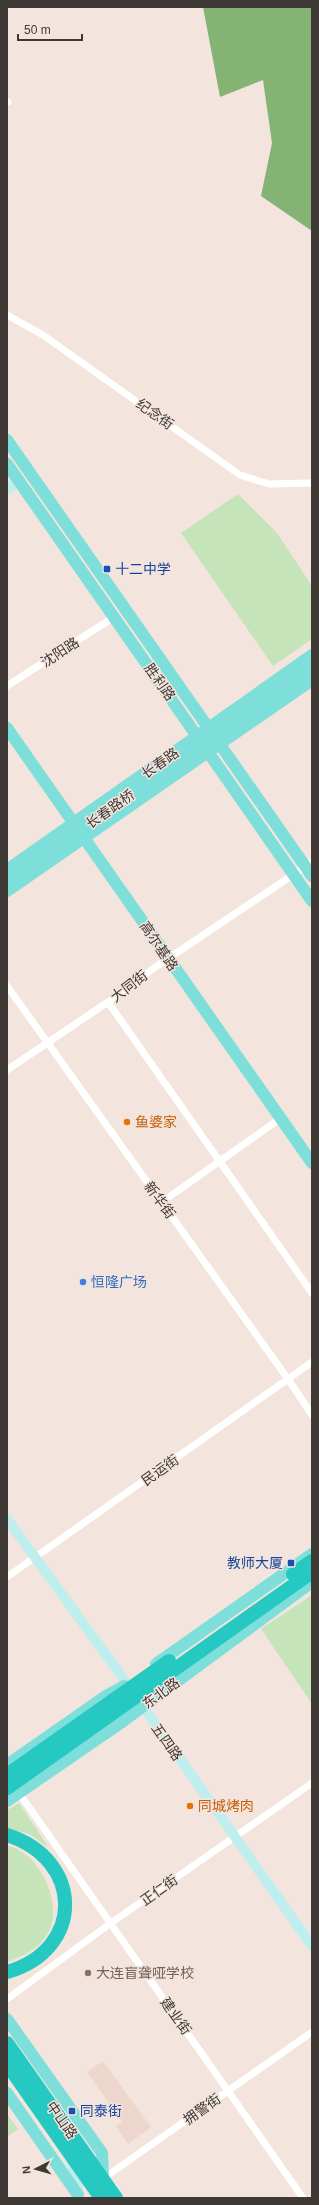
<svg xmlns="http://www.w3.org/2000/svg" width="319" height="2205" font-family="Arial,'Noto Sans SC',sans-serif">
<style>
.built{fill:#edd7cd}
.green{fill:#c5e4ba}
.forest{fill:#84b373}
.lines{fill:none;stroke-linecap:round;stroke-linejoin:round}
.street{stroke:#fff;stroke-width:7}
.secondary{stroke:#beeeed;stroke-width:10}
.primary{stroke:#7ddeda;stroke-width:12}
.highway{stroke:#26c8c2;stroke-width:14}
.transit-dot{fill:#1a4fb4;stroke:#f3e5de;stroke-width:1.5}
.food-dot{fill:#e8710a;stroke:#f3e5de;stroke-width:1.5}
.shop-dot{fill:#3f7fe0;stroke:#f3e5de;stroke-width:1.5}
.education-dot{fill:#8d6e63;stroke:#f3e5de;stroke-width:1.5}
.labels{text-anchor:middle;stroke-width:3;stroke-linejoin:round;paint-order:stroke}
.street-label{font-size:14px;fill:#3f3936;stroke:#f3e5de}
.transit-label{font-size:14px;fill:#164399;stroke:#f3e5de;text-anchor:start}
.food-label{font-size:14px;fill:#c56008;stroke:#f3e5de;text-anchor:start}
.shop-label{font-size:14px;fill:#366cbe;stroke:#f3e5de;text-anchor:start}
.education-label{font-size:14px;fill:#785e54;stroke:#f3e5de;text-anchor:start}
</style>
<rect width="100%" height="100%" fill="#f3e5de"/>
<path class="built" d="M103,2061l48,66 -23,17 -12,-17 6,-5 -35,-50z"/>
<path class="green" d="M238,494l39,39 35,53v53l-39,27 -92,-133z
M312,1595v109l-51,-75z
M19,1803l30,45 -20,-14 -22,-6v-18z
M7,1846c31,4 58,59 41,87 -10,17 -23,22 -41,29z
M7,2114l11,15 -11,8z"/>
<path class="forest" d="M203,7h109v224l-51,-35 11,-53 -9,-63 -43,17z"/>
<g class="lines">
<path class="street" d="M7,102h1
M7,315l36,20 197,140 29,9 43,-1
M7,686l107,-69
M7,986l281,393 24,36
M108,1002l204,291
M7,1070l101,-68 49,-36 155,-104
M162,1202l119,-84
M7,1577l305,-215
M17,1790l286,408
M7,1999l104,-76 201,-140
M101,2180l211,-148"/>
<path class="secondary" d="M7,489l12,-8
M7,1519l111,152 194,275
M71,2161l6,20 2,17"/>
<path class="primary" d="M7,440l305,436
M7,464l305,437
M7,728l305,435
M7,870l305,-215
M7,881l305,-214
M7,891l305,-211
M156,1664l156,-110
M7,1765l99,-69 18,-10
M7,1801l115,-79 190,-140
M7,2019l95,134 1,25
M7,2093l71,102"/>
<path class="highway" d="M293,1574l19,-13
M7,1775l162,-114
M7,1788l305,-216
M7,1835c76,24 79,114 0,137
M7,2043l109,155
M7,2064l94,134"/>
</g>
<g class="transit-dot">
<rect x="103" y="565" width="8" height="8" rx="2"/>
<rect x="287" y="1559" width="8" height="8" rx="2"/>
<rect x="68" y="2107" width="8" height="8" rx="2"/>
</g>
<g class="food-dot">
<circle cx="127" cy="1122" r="4"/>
<circle cx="190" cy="1806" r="4"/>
</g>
<circle class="shop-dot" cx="83" cy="1282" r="4"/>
<circle class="education-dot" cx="88" cy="1973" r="4"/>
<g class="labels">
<g class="street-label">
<text transform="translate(155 414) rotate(35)" y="5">纪念街</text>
<text transform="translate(60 652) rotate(-33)" y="5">沈阳路</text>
<text transform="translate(160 682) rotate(55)" y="5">胜利路</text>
<text transform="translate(160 763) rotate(-35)" y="5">长春路</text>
<text transform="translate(110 809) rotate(-35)" y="5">长春路桥</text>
<text transform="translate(159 946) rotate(56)" y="5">高尔基路</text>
<text transform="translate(129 986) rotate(-37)" y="5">大同街</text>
<text transform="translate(160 1200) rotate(54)" y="5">新华街</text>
<text transform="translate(160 1470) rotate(-35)" y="5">民运街</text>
<text transform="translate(161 1693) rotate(-36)" y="5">东北路</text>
<text transform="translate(167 1742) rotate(55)" y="5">五四路</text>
<text transform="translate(159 1890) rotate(-35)" y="5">正仁街</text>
<text transform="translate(176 2016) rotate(55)" y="5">建业街</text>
<text transform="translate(202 2109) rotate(-35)" y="5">拥警街</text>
<text transform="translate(62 2120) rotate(55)" y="5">中山路</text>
</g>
<g class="transit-label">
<text x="115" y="574">十二中学</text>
<text x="283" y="1568" text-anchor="end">教师大厦</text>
<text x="80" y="2116">同泰街</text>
</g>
<g class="food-label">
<text x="135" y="1127">鱼婆家</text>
<text x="198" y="1811">同城烤肉</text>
</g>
<g class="shop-label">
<text x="91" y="1287">恒隆广场</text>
</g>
<g class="education-label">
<text x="96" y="1978">大连盲聋哑学校</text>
</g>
</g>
<rect width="319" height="2205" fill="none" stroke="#3f3936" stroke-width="16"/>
<g transform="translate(36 2169) rotate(264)" stroke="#f3e5de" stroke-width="3" paint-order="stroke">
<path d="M0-3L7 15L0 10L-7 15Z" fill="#3f3936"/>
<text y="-6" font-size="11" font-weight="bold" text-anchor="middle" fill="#3f3936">N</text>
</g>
<path d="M18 34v6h64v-6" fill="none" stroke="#3f3936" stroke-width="2"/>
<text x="24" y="34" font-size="12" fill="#3f3936" stroke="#f3e5de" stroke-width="3" paint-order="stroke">50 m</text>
</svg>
